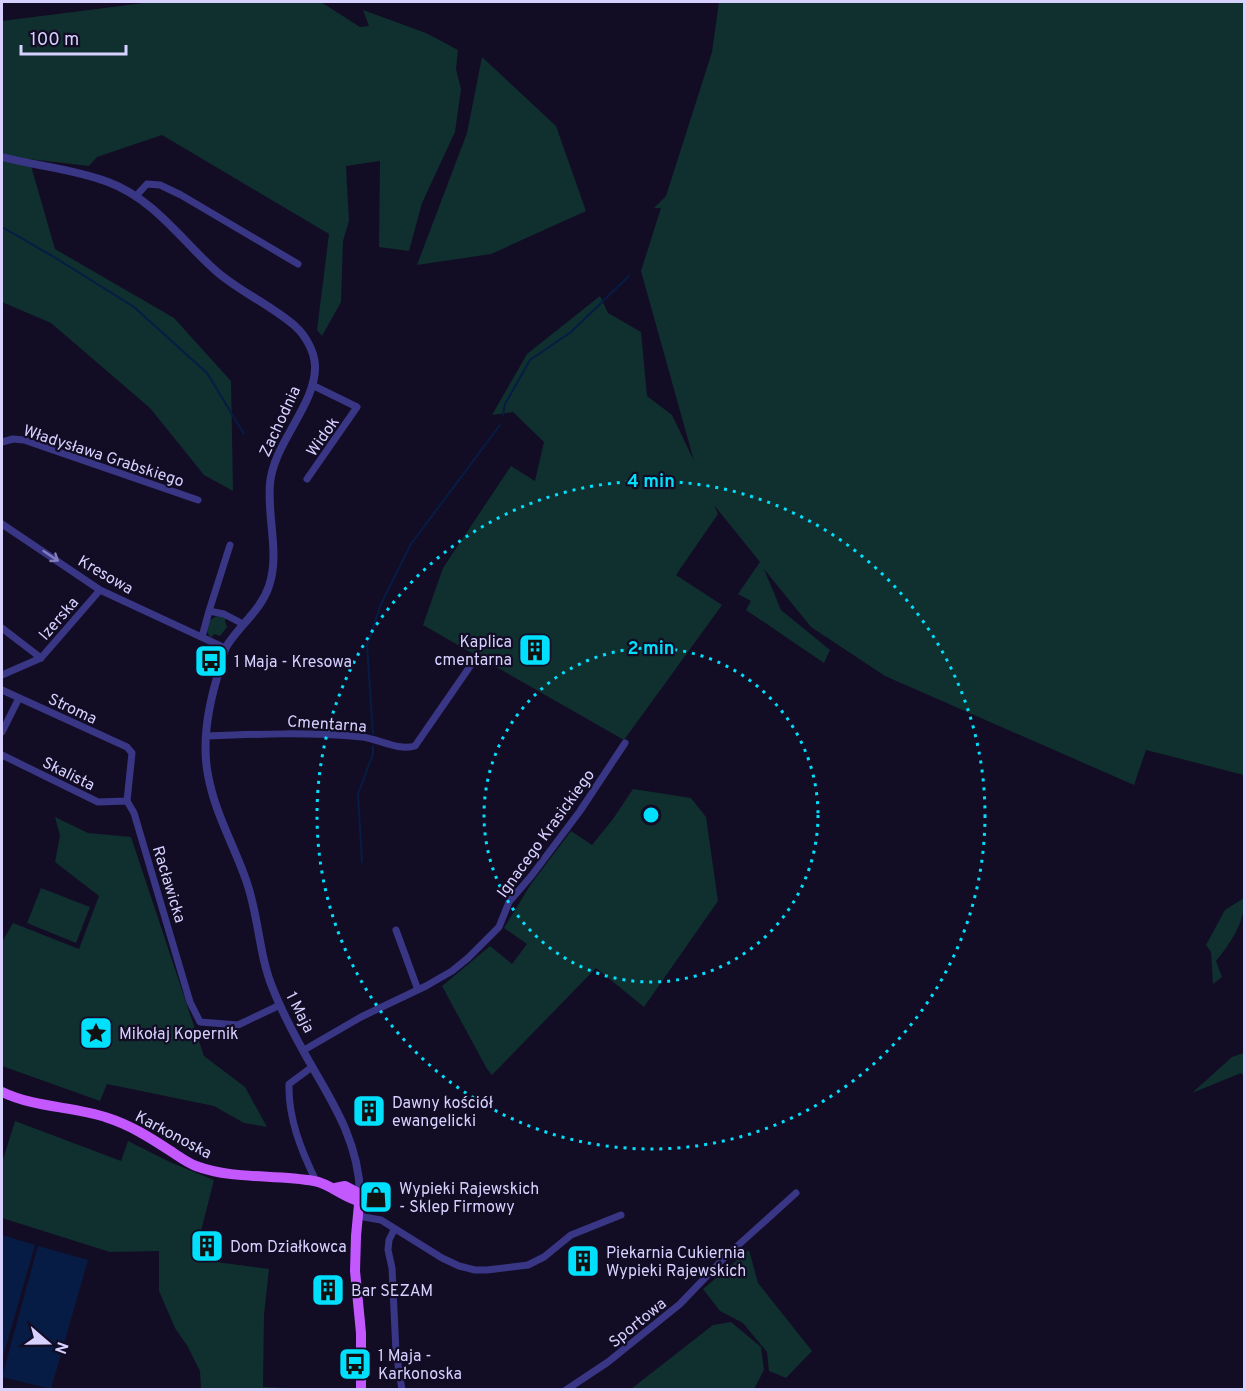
<svg xmlns="http://www.w3.org/2000/svg" width="1246" height="1391" font-family="Overpass,sans-serif">
<style>
.green{fill:#102f2f}
.water{fill:#071c44}
.lines{fill:none;stroke-linecap:round;stroke-linejoin:round}
.stream{stroke:#071c44;stroke-width:2}
.minor{stroke:#3a3686;stroke-width:7}
.tertiary{stroke:#3a3686;stroke-width:8}
.primary{stroke:#c358ff;stroke-width:10}
.oneway{stroke:#817cbc}
.ring{fill:none;stroke:#00dffc;stroke-width:3;stroke-dasharray:3 6}
.labels{text-anchor:middle;stroke-width:4.5;stroke-linejoin:round;paint-order:stroke}
.street-label{font-size:16px;fill:#d7d1ff;stroke:#120d25}
.poi-label{font-size:16px;fill:#d7d1ff;stroke:#120d25;text-anchor:start}
.centre{fill:#00dffc;stroke:#120d25;stroke-width:3}
.ring-label{font-size:18px;text-anchor:middle;font-weight:bold;fill:#00dffc;stroke:#120d25;stroke-width:4.5;stroke-linejoin:round;paint-order:stroke}
</style>
<rect width="100%" height="100%" fill="#120d25"/>
<path class="green" d="M152,2h169l39,25 9,-1 -6,-16 63,23 32,17 -2,19 5,20 -6,43 -33,71 -13,48 -30,-4 1,-86 -34,5 3,55 -6,20 -2,61 -19,34 -5,-6 12,-96 -167,-99 -65,22 -8,9 -60,-7 26,90 119,69 57,63 2,110 -29,-16 -54,-67 -99,-85 -49,-21v-281z
M719,2h525v773l-98,-25 -12,35 -249,-109 -74,-49 -47,-58 17,41 49,40 -6,13 -78,-53 5,-9 -13,-7 22,-32 -46,-57 4,9 -42,61 46,30 -98,135 -201,-115 20,-57 68,-102 24,15 9,-39 -31,-30 -21,3 35,-61 73,-58 8,17 33,19 6,64 25,19 22,46 -53,-190 20,-63h-7l12,-12 46,-144z
M482,57l74,69 30,85 -95,43 -74,11 50,-132z
M218,616l8,1 -1,4 2,6 -7,9 -6,-2 -3,4c-8,-9 -4,-19 7,-22z
M633,789l58,9 15,19 12,84 -74,106 -48,-39 -104,107 -5,-6 -45,-83 48,-40 22,18 15,-20 -23,-16 27,-44 40,-53 21,14 21,-26z
M55,817l33,16 43,4 73,219 41,31 22,40 -23,-4 -30,-17 -107,-22 -7,17 -98,-35v-124l11,-19 66,26 20,-53 -44,-34 5,-26z
M41,888l49,19 -14,36 -49,-20z
M1244,898c2,23 -14,46 -28,63l6,16 -9,7 -2,-32 -5,-7 19,-35z
M1244,1053v23l-3,-3 -49,20 40,-36z
M15,1121l106,40 7,-20 44,22 42,17 -14,55v22l8,4 61,8 -5,46 -1,72 45,2h-107l-1,-18 -12,-24 -13,-19 -16,-37v-40l-49,1 -108,-34v-55z
M749,1250l9,33 54,68 -26,27 -17,-7 -2,-19 -24,-29 -23,-12 -17,-22z
M731,1322l30,25 3,23 -10,19h-123l82,-64z"/>
<path class="water" d="M2,1235l33,10 -33,115z
M38,1246l50,14 -37,129 -49,-12z"/>
<g class="lines">
<path class="stream" d="M2,227l52,30 80,50 73,66 37,61
M503,415l2,-11 25,-44 41,-28 58,-56
M373,734l-6,-89 14,-41 30,-60 89,-119
M362,862l-4,-68 15,-40v-8"/>
<path class="minor" d="M136,196l11,-12 13,1 21,10 117,69
M2,442l11,-3 11,1 174,60
M307,479l50,-72 -45,-22
M2,524l98,66 125,58
M209,611l21,-66
M2,628l39,30
M202,637l7,-26 15,3 19,10
M2,675l39,-17 59,-68
M2,690l125,57 5,6 -5,48 7,12 56,189 10,20 38,3 42,-20
M2,732l17,-34
M206,736c52,-2 104,-4 156,1 17,2 36,14 53,9l58,-84
M2,755l96,47 29,-1
M396,930l22,60
M304,1050l57,-33 65,-31 26,-15 16,-13 31,-31 10,-25 23,-27 48,-64 45,-68
M312,1067l-23,17c-1,34 12,66 27,97
M358,1216l23,4 61,38 17,8 16,4h12l41,-5 16,-8 27,-22 50,-20
M394,1230l-5,10 -1,10 4,18 4,84 6,38
M566,1390l42,-28 72,-58 44,-46 72,-65"/>
<path class="tertiary" d="M2,157c34,9 72,12 106,25 46,17 73,58 108,89 24,21 55,34 79,55 11,10 19,25 20,39 2,39 -42,78 -45,119 -3,34 10,70 -1,102 -8,24 -28,38 -41,58 -5,7 -6,15 -8,24 -11,34 -19,71 -12,107 7,39 27,72 39,108 12,35 12,73 26,106 11,28 26,55 41,81 23,39 45,77 46,124"/>
<path class="primary" d="M2,1092c33,16 71,14 106,26 22,7 41,19 61,32 8,5 17,12 27,16 38,14 78,8 118,15 17,3 28,16 45,20
M335,1188l10,-2 15,8 -4,42 -1,35 6,62v57"/>
</g>
<defs><path id="oneway-shaft" d="M-6 0H5M1.5-3L5.5 0L1.5 3" fill="none" stroke-width="1.6" stroke-linecap="round" stroke-linejoin="round" transform="scale(1.5)"/></defs>
<use class="oneway" href="#oneway-shaft" transform="translate(51 556) rotate(34)"/>
<g class="ring">
<circle cx="651" cy="815" r="167"/>
<circle cx="651" cy="815" r="334"/>
</g>
<defs>
<g id="building-square" transform="scale(1.725)"><rect x="-9" y="-9" width="18" height="18" rx="4" fill="#00dffc" stroke="#120d25"/><path d="M-4-6H4V6H1V3H-1V6H-4ZM-2.5-4.3h1.7v1.8h-1.7ZM.8-4.3h1.7v1.8H.8ZM-2.5-1h1.7V.8h-1.7ZM.8-1h1.7V.8H.8Z" fill="#111"/></g>
<g id="bus-square" transform="scale(1.725)"><rect x="-9" y="-9" width="18" height="18" rx="4" fill="#00dffc" stroke="#120d25"/><path d="M-5-6H5V4H4V6H2V4H-2V6H-4V4H-5ZM-3.5-4V0h7V-4ZM-3.5 1.2v1.5H-2V1.2ZM2 1.2v1.5H3.5V1.2Z" fill="#111"/></g>
<g id="sight-square" transform="scale(1.725)"><rect x="-9" y="-9" width="18" height="18" rx="4" fill="#00dffc" stroke="#120d25"/><path d="M0-6L1.8-2.2L6-1.7L2.9 1.2L3.7 5.4L0 3.3L-3.7 5.4L-2.9 1.2L-6-1.7L-1.8-2.2Z" fill="#111"/></g>
<g id="shop-square" transform="scale(1.725)"><rect x="-9" y="-9" width="18" height="18" rx="4" fill="#00dffc" stroke="#120d25"/><path d="M-5-2.5h2.3a2.7 3.5 0 0 1 5.4 0H5L5.5 6h-11ZM-1.5-2.5h3a1.5 2.3 0 0 0-3 0Z" fill="#111"/></g>
</defs>
<g fill-rule="evenodd">
<use href="#building-square" x="535" y="650"/>
<use href="#bus-square" x="211" y="661"/>
<use href="#sight-square" x="96" y="1033"/>
<use href="#building-square" x="369" y="1111"/>
<use href="#shop-square" x="376" y="1197"/>
<use href="#building-square" x="207" y="1246"/>
<use href="#building-square" x="583" y="1261"/>
<use href="#building-square" x="328" y="1290"/>
<use href="#bus-square" x="355" y="1364"/>
</g>
<g class="labels">
<g class="street-label">
<text transform="translate(279 421) rotate(-65)" y="6">Zachodnia</text>
<text transform="translate(322 436) rotate(-55)" y="6">Widok</text>
<text transform="translate(104 455) rotate(18)" y="6">Władysława Grabskiego</text>
<text transform="translate(106 574) rotate(30)" y="6">Kresowa</text>
<text transform="translate(58 618) rotate(-49)" y="6">Izerska</text>
<text transform="translate(73 708) rotate(25)" y="6">Stroma</text>
<text transform="translate(327 723) rotate(4)" y="6">Cmentarna</text>
<text transform="translate(69 773) rotate(26)" y="6">Skalista</text>
<text transform="translate(545 833) rotate(-54)" y="6">Ignacego Krasickiego</text>
<text transform="translate(170 884) rotate(73)" y="6">Racławicka</text>
<text transform="translate(301 1012) rotate(63)" y="6">1 Maja</text>
<text transform="translate(174 1134) rotate(28)" y="6">Karkonoska</text>
<text transform="translate(637 1322) rotate(-39)" y="6">Sportowa</text>
</g>
<g class="poi-label">
<text x="512" y="647" text-anchor="end">Kaplica<tspan x="512" dy="18">cmentarna</tspan></text>
<text x="234" y="667">1 Maja - Kresowa</text>
<text x="119" y="1039">Mikołaj Kopernik</text>
<text x="392" y="1108">Dawny kościół<tspan x="392" dy="18">ewangelicki</tspan></text>
<text x="399" y="1194">Wypieki Rajewskich<tspan x="399" dy="18">- Sklep Firmowy</tspan></text>
<text x="230" y="1252">Dom Działkowca</text>
<text x="606" y="1258">Piekarnia Cukiernia<tspan x="606" dy="18">Wypieki Rajewskich</tspan></text>
<text x="351" y="1296">Bar SEZAM</text>
<text x="378" y="1361">1 Maja -<tspan x="378" dy="18">Karkonoska</tspan></text>
</g>
</g>
<circle cx="651" cy="815" r="9" class="centre"/>
<g class="ring-label">
<text x="651" y="487">4 min</text>
<text x="651" y="654">2 min</text>
</g>
<rect width="1246" height="1391" fill="none" stroke="#d7d1ff" stroke-width="6"/>
<g transform="translate(48 1343) rotate(110)" stroke="#120d25" stroke-width="4.5" paint-order="stroke">
<path d="M0-4.5L10 22L0 15L-10 22Z" fill="#d7d1ff"/>
<text y="-9" font-size="16" font-weight="bold" text-anchor="middle" fill="#d7d1ff">N</text>
</g>
<path d="M21 45v9h105v-9" fill="none" stroke="#d7d1ff" stroke-width="3"/>
<text x="30" y="45" font-size="18" fill="#d7d1ff" stroke="#120d25" stroke-width="4.5" paint-order="stroke">100 m</text>
</svg>
